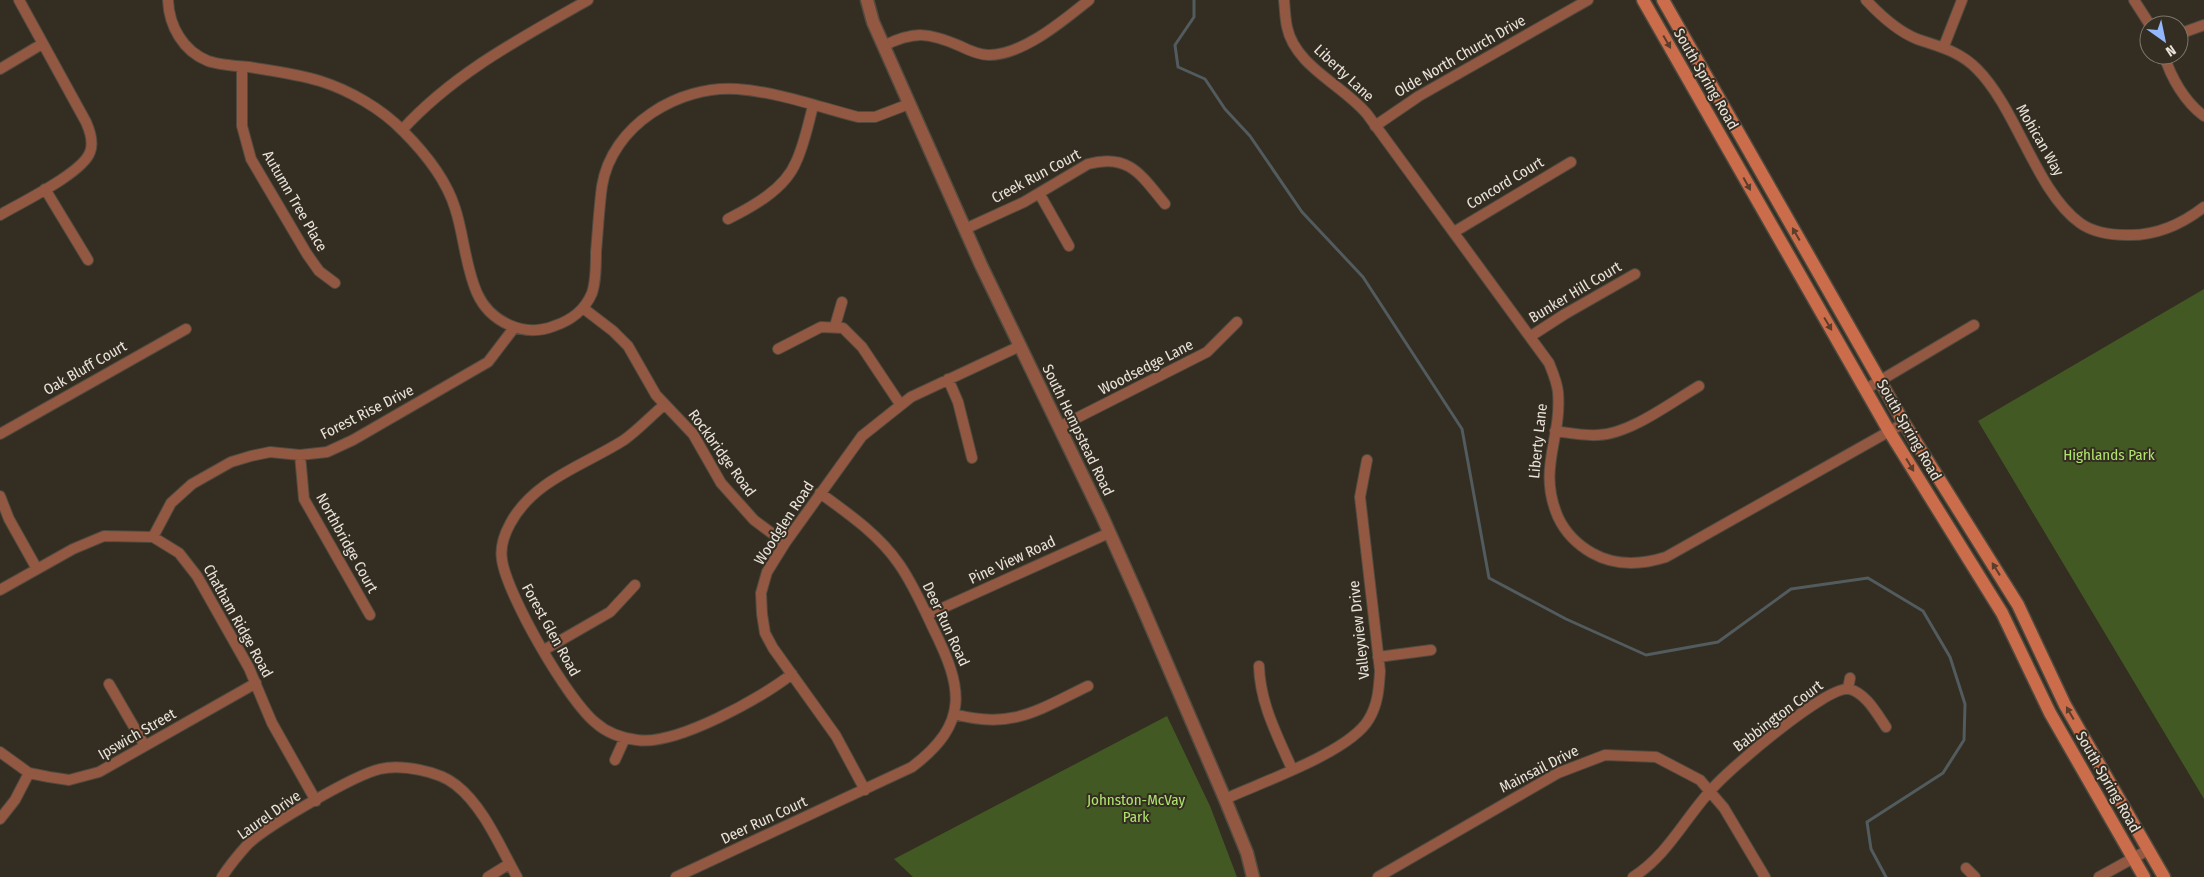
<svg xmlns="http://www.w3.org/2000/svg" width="2204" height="877" font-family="'Fira Sans Condensed',sans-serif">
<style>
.green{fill:#425924}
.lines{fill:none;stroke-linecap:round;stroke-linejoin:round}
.stream{stroke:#525b5e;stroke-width:3}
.minor-casing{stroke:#514a3f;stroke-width:12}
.tertiary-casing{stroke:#514a3f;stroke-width:15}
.secondary-casing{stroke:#514a3f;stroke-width:15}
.minor{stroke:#935842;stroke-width:10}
.tertiary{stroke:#935842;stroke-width:12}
.secondary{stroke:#cb6d4a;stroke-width:12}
.oneway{fill:#5a3d2b}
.labels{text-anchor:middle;stroke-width:4;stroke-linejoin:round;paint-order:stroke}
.street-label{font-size:15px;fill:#e8e3db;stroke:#342d21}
.park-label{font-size:15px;fill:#afe46c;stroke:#342d21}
</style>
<rect width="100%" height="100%" fill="#342d21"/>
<path class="green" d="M2204,289v510l-226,-378z
M1167,716l43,90 27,71h-324l-19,-18z"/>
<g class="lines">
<path class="stream" d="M1194,0v17l-19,28 3,22 27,12 20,30 25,27 52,76 61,65 99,152 27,149 77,41 80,36 72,-13 73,-53 77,-11 55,33 27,46 15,47 -1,36 -21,33 -76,49 4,27 15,28"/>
<g class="minor-casing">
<path id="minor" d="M168,0c1,26 15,51 40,61 12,4 28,5 41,6 24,4 48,7 71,14 29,9 62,28 83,50 21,21 43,48 52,77 9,27 10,58 22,85 13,29 47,45 77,33 16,-5 31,-16 38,-33 4,-12 4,-27 4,-41 2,-22 3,-44 6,-66 10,-61 77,-101 135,-97 41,3 82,18 121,28h17l34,-13
M1284,0c1,9 1,18 3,27 8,39 56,58 80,87l182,249c4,10 8,19 9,29 4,48 -21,76 0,125 7,15 20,28 34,36 23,13 49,12 74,4l238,-134
M1866,0c14,15 31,31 51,39 23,8 42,12 60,30 40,40 59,122 103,154 14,10 30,12 47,12 28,1 55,-11 77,-28
M2134,0l16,25
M2179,34l25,-9
M883,46c31,-15 45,-14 77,0 8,4 19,9 29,9 34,0 75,-35 100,-55
M1944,46l18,-46
M2164,55c7,23 21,47 40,61
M242,67v59l9,33 56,95 12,17 16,12
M0,69l42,-25
M1375,126l44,-30 169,-96
M402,130c52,-57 119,-92 186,-130
M45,189l43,71
M1039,193l30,53
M0,215c20,-12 83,-42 90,-63 4,-10 0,-21 -4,-30l-67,-122
M728,219c24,-12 57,-30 68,-57 8,-17 12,-37 17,-56
M965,229l59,-27 64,-38c41,-11 53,11 77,40
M1454,232l117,-70
M583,308l30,23 15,15 28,49 37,39 28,49 33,37 31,23
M835,326l7,-24
M1531,336l34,-22 70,-40
M778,349l43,-22 22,1 19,19 38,57
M948,379l10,23 14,56
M1866,389l108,-64
M664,405c-13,11 -26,25 -40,35 -39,25 -91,40 -114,84 -6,11 -10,24 -8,36 5,35 66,141 94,163 11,10 26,15 41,17 39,6 124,-42 155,-66
M1059,427l148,-75 30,-30
M1555,431c14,2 29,5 43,4 32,-1 74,-33 101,-49
M0,434l186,-105
M300,455l4,44 66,116
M0,496l9,23 28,50
M153,537l18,-34 21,-19 39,-22 20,-6 19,-4 30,3 27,-3 26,-12 135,-78 26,-34
M0,590l73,-41 31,-13 49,1 26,16 18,23 52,92 23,55 44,78
M927,615l182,-82
M544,650l66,-38 25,-27
M1378,657l53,-7
M1259,666c1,37 18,69 33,103
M109,684l36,62
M1848,689l2,-11
M954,714c58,16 84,-4 134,-28
M0,752l29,21 20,4 20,3 30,-8 157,-89
M615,760l10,-22
M865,790l-29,-54 -63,-88 -8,-15 -3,-19 -1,-21 6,-21 18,-29 77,-107 49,-39 109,-51
M1225,799c37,-17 125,-47 144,-80 9,-15 10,-31 11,-48l-20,-174 7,-37
M0,819l15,-19 14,-27
M1966,868l9,9
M222,877c7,-11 17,-23 26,-33 19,-18 106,-69 132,-75 21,-5 59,2 76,16 28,22 44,62 61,92
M488,877l21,-13
M676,877l236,-110c58,-44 51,-79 21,-139 -10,-21 -20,-44 -34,-64 -20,-29 -50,-50 -79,-71
M1378,877l180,-104 47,-18 51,2 44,23 24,28 41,69
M1633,877c34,-21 52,-59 79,-88 17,-20 115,-104 137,-100 17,4 28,25 37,38
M2099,877l49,-27"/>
</g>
<g class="tertiary-casing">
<path id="tertiary" d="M867,0l6,22 108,243 121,251 38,85 85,198 22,54 6,24"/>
</g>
<g class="secondary-casing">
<path id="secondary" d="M1643,0l246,431 113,182 48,100 94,164
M1663,0l241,423 114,182 47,100 99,172"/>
</g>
<use href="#minor" class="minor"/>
<use href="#tertiary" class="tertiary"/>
<use href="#secondary" class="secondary"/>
</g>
<defs><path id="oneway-solid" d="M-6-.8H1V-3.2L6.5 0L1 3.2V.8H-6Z" transform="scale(1.25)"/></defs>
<g class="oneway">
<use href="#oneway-solid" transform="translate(1667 42) rotate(60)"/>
<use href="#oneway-solid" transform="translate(1747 184) rotate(61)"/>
<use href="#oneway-solid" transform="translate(1796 234) rotate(-120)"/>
<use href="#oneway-solid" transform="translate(1828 324) rotate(59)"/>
<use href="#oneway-solid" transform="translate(1910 465) rotate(59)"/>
<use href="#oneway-solid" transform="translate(1996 569) rotate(-122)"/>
<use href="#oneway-solid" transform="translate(2070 713) rotate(-120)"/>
</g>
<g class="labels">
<g class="street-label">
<text transform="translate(1460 56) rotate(-30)" y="5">Olde North Church Drive</text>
<text transform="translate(1344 73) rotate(43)" y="5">Liberty Lane</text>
<text transform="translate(1706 79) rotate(60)" y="5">South Spring Road</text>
<text transform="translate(2040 140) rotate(60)" y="5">Mohican Way</text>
<text transform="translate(1036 176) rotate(-28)" y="5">Creek Run Court</text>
<text transform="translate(1505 183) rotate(-31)" y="5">Concord Court</text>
<text transform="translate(295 201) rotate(60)" y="5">Autumn Tree Place</text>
<text transform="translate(1575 292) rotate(-31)" y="5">Bunker Hill Court</text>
<text transform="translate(1146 367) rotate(-27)" y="5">Woodsedge Lane</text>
<text transform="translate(85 368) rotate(-30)" y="5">Oak Bluff Court</text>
<text transform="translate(367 412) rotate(-27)" y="5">Forest Rise Drive</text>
<text transform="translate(1078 430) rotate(64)" y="5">South Hempstead Road</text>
<text transform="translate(1909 430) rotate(60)" y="5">South Spring Road</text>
<text transform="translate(1538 441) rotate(-84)" y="5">Liberty Lane</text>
<text transform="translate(722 453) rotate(54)" y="5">Rockbridge Road</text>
<text transform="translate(784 523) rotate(-57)" y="5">Woodglen Road</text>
<text transform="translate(347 543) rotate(61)" y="5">Northbridge Court</text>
<text transform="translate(1012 560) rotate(-25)" y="5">Pine View Road</text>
<text transform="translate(238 621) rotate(61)" y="5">Chatham Ridge Road</text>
<text transform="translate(946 624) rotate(65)" y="5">Deer Run Road</text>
<text transform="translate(551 630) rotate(61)" y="5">Forest Glen Road</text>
<text transform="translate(1359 630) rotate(-96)" y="5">Valleyview Drive</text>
<text transform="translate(1778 716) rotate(-37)" y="5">Babbington Court</text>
<text transform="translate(137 734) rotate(-30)" y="5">Ipswich Street</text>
<text transform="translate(1539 769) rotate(-27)" y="5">Mainsail Drive</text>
<text transform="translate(2108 782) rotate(60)" y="5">South Spring Road</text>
<text transform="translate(269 815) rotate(-35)" y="5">Laurel Drive</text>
<text transform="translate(764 820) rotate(-25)" y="5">Deer Run Court</text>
</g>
<g class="park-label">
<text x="2109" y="460">Highlands Park</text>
<text x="1136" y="805">Johnston-McVay<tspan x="1136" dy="17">Park</tspan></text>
</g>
</g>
<g transform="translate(2164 40) rotate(147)"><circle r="24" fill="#342d21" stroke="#7c766b"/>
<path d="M0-4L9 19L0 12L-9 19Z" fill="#93b7fd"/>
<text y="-8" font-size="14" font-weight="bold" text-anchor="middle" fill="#e8e3db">N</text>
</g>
</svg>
